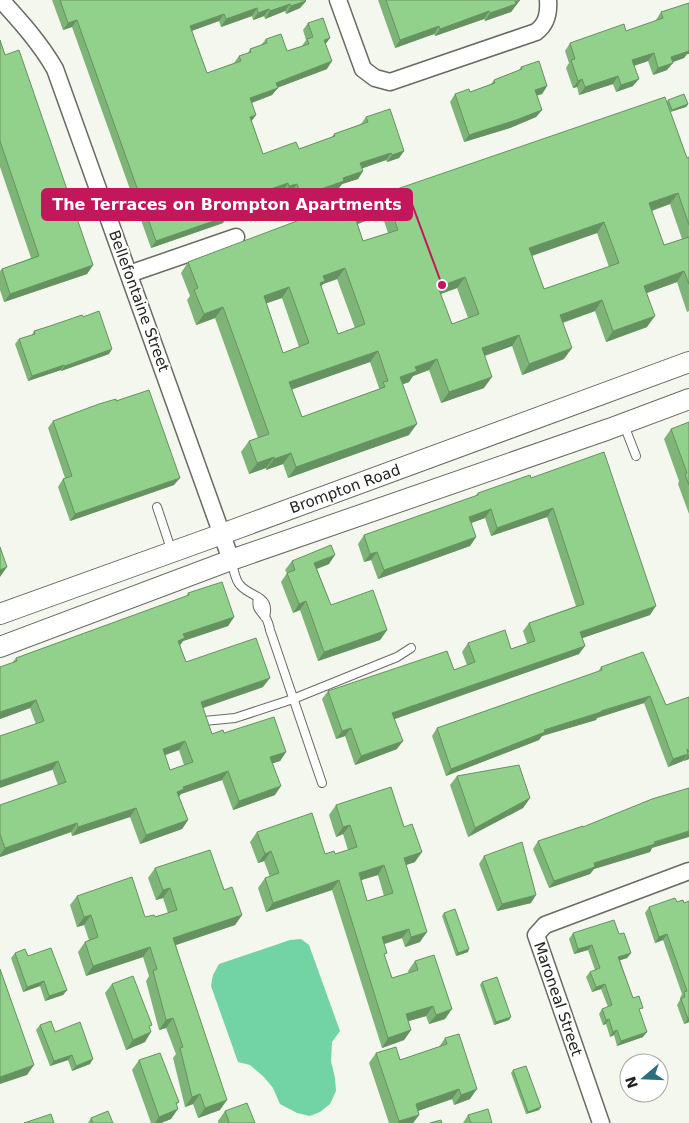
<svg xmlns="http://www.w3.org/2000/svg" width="689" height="1123" font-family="'DejaVu Sans',sans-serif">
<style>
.water{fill:#72d4a4}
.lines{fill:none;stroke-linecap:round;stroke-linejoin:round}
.service-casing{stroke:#686b63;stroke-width:10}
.minor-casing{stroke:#686b63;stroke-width:19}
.tertiary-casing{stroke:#686b63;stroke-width:22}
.service{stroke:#fff;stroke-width:8}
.minor{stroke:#fff;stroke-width:16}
.tertiary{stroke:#fff;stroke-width:20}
.wall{fill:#7eb478;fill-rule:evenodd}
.shaded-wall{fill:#669261}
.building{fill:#92d18b;stroke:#669261;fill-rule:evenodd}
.labels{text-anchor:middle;stroke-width:4;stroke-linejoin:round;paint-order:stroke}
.street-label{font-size:15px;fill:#21231f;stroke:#fff}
.leader{fill:none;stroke:#c2185b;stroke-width:2}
.callout-dot{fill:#c2185b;stroke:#fff;stroke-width:2}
.callout{fill:#c2185b;stroke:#c2185b;stroke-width:2}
.callout-label{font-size:16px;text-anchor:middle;font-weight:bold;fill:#fff}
</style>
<rect width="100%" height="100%" fill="#f4f7ee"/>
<path class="water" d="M301,939l8,6 31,86 -8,11 -1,19 4,17 1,13 -6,13 -10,8 -10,4 -13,-3 -17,-9 -7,-16 -9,-11 -14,-12 -12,-3 -27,-76 2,-11 6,-11 71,-24z"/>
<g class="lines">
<g class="service-casing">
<path id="service" d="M624,425l12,31
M157,507l15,45
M231,562c3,7 4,18 9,23 11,13 31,10 25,32
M258,597c-2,12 1,12 7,20 3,3 4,9 5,13l52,153
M204,721l31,-3 58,-19 104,-42 14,-9"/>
</g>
<g class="minor-casing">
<path id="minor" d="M1,0c20,22 39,43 54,69l176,491
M338,0l25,69 12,9 15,4 146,-50c11,-8 13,-19 12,-32
M129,274l107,-37
M601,1123l-65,-188 9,-10 144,-54"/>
</g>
<g class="tertiary-casing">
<path id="tertiary" d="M0,614l222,-80 467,-172
M0,647l231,-87 378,-131 80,-30"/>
</g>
<use href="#service" class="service"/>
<use href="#minor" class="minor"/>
<use href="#tertiary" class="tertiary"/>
</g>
<path class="wall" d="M52,0h253l1,1 -6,7 -14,6 -1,-3 -20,8 -1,-3 -11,4 -1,-4 -31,11 -2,-6 -27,10 15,42 27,-10 5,-7 9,-3 2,-4 11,-4 5,-6 21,12 15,-5 4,-6 -3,-10 5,-7 18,21 1,25 -50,19 -5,7 -20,8v19l11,32 36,-5 33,-12 2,-3 27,-10 5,-7 38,34 -5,7 -12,4 -1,-2 -24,8 1,3 -5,8 -16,5 -3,4 -43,15 -4,-12 -8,3 -1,-3 -32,11 -2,-6 -25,8 -1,19 -72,25 -79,-221 -9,3z
M378,0h142l-9,12 -26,9 -1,-2 -49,17 -1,-2 -39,14z
M689,3v51h-2l-3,4 -12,4 -5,8 -14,5 -5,-14 -14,5 -1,20 -17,6 -3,-8 -34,11 -2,-8 -4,1 -7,-20 3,-5 -4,-12 5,-8 56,-12 30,-10v-1l5,-8z
M0,40l5,15 88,210 -6,9 -83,28 -4,-12v-19l2,-2 29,-11 -31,-91z
M521,67l26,19 -5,8 -5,1 5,15 -6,7 -26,11 -46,14 -14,-40 5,-8 15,-2 21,-8 3,-4 25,-10z
M668,100l20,4 -2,3 -16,5 17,46 2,-1v154l-2,1 -10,-30 -31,11 1,34 -41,15 -11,-31 -32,12 1,36 -42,16 -10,-29 -27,10 -1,32 -43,15 -12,-33 -16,6 -4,6 -6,2 6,51 -121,43 -5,-14 -17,6v-2l-17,6 -8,-22 8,-11 9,-3 -43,-120 -19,7 -9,-25 3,-4 -9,-23 7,-11 180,-63 299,-97zM670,204l12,35 -18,6 -12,-34zM382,215l6,18 -25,8 -6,-17zM597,233l12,34 -65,22 -12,-33zM337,279l18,49 -17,6 -17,-47 2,-3zM457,288l11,30 -16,6 -12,-30zM282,298l17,49 -16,6 -17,-50zM370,362l9,26v1l-77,28 -10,-28z
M83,317l26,37 -48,17v-1l-33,11 -13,-37 4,-5 13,-4 2,-4z
M116,401l58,84 -104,36 -12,-34 5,-8 2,-1 -17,-50 5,-7z
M689,422v92l-11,-30 1,-3 -15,-42 7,-10z
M531,478l119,137 -68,23 -3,16 -184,65 2,30 -42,16 -10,-29 -9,3 -14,-40 6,-8 126,-21 13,-5 -5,-13 6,-9 43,6 16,-6 -4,-12 6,-8 47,-17 -29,-89 -56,19 -6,-18 -14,5 5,14 -6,9 -92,33 -7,-19 -7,2 -6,-18 6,-9 111,-39 3,-3z
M292,561l37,3 -12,5 14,36 56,25 -7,10 -62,21 -18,-51 -7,3 -12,-31 6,-9 -2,-3z
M188,593l46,24 -6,9 -45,15 -3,4 6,17 77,25 -60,21 9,26 12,-1 62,19 -6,9 -7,2 2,32 -42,15 -11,-30 -41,14 -2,2 9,24 -6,9 -42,15 -10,-27 -58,19 -1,-4 -71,25v-52l58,-20 -28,-77 -30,11v-52l12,-4 4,-5 170,-61zM179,750l5,15 -14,5 -5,-15z
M601,667l65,38 23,-8v62l-5,2v-1l-1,1 -15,6 -24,-64 -47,15 -1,2 -54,16 -3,4 -93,36 -14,-40 5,-8 161,-56z
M457,776l73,22 -7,10 -55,29 -18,-52z
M336,805l79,57 -9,3 14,77 -15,5 -3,-9 -18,6v13l8,21 17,-5 -1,-2 7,-10 30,58 -16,5 -3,-8 -18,5 3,9 -7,10 -22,8 -50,-158 -66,22 -8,-24 7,-10 5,-1 -6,-16 -6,2 -8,-21 7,-10 68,22h10l13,-4 -5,-16 -7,3 -7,-22zM378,875l6,21 -17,5 -6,-21z
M583,827l69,21 -2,4 -56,17 -4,5 -41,14 -16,-39 5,-8z
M484,856l47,47 -34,8 -18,-47z
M155,868l69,22 18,25 -7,10 -59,20 44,165 -22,8 -5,-14 -8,3 -12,-49 3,-4 -10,-26 -7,2 -13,-49 3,-5 -6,-19 -57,19 -8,-24 7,-10 4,-2 -5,-15 -7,2 -7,-22 7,-9 68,21h10l13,-4 -5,-15 -7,2 -8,-22z
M683,900l6,122 -5,2 -7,-19 3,-5v-2l2,-4 -19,-54 -8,3 -10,-30 4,-6 28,-5z
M444,913l24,39 -12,4 -14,-40z
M573,933l46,1 12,19 -4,5 -7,2 13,38 7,14 3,25 -26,9 -3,-11 -4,2 -4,-13 -3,1 -4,-11 3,-5 6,-2 -7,-18 -9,3 -6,-15 4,-5 5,-2 -7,-20 -14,4 -5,-15z
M15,953l13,3 39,34 -4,5 -18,6 -5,-15 -17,6 -12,-34z
M482,982l27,38 -15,5 -14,-40z
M112,984l38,44 -5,14 -19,8 -21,-57z
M40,1025l15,7 35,32 -18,7 -4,-11 -18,6 -14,-36z
M445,1038l25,61 -16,6 -2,-6 -34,12 1,4 -6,8h-24l-20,-60 7,-10 24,7 39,-13z
M139,1060l40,42 -3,3 -5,14 -10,4h-10l-19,-53z
M513,1070l28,37 -2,3 -13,4 -15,-41z
M225,1111l30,12h-37v-2z
M468,1115l24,8h-29z
M91,1118l22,5h-25z"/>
<path class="shaded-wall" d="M520,0l-9,12 -26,9 5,-8z
M306,1l-6,7 -14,6 5,-8z
M290,4l-5,7 -20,8 5,-8z
M257,8l-5,8 -31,11 5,-8z
M269,9l-5,7 -11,4 5,-7z
M489,11l-5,8 -49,17 5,-7z
M224,14l-5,7 -34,12 5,-7z
M77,20l-5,7 -9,3 5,-7z
M439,26l-5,8 -39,14 5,-8z
M330,38l-5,7 -1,-5z
M689,48v6h-2l-3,4 -19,7 6,-8z
M654,53l-6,8 -21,7 5,-8z
M332,61l-5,8 -56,21 5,-7z
M673,63l-6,7 -14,5 5,-7z
M618,76l-5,8 -34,11 6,-8z
M582,79l-5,8 -4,1 5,-7z
M639,79l-6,7 -17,6 5,-7z
M547,86l-5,8 -12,4 5,-8z
M278,88l-6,7 -27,10 5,-7z
M688,104l-2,3 -16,5 2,-2z
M542,110l-6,7 -26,11 -46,14 5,-7z
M256,115l-5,7 -1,-5z
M404,151l-5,7 -12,4 5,-7z
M391,153l-5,7 -31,11 5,-8z
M363,171l-5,8 -16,5 -3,4 -43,15 5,-7 42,-18z
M288,183l-5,8 -32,11 5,-8z
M297,184l-5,7 -8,3 5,-8z
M254,188l-5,8 -32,11 5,-8z
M678,193l-8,11 -29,10 8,-11z
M389,204l-7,11 -35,13 8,-11z
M228,216l-5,7 -72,25 5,-7z
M604,222l-7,11 -75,26 7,-11z
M93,265l-6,9 -83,28 6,-8z
M345,268l-8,11 -14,5 -6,8 -5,2 11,-18z
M684,271l-7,11 -41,15 8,-11z
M465,277l-8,11 -27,10 8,-11z
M289,287l-7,11 -26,9 8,-11z
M602,300l-7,11 -43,15 8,-11z
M223,307l-8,11 -19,7 8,-11z
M655,316l-8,11 -41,15 7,-11z
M519,335l-7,11 -38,13 8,-11z
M572,348l-8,11 -42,16 7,-11z
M112,349l-3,5 -48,17 4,-5z
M378,351l-8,11 -88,31 7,-11z
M437,359l-8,11 -16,6 -4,6 -16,6 7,-11 15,-10z
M64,365l-3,5 -33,11 4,-5z
M492,377l-8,11 -43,15 8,-11z
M417,424l-8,11 -121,43 8,-11z
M291,453l-8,11 -17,6 8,-11z
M274,457l-8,11 -17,6 8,-11z
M180,478l-6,7 -104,36 5,-7z
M553,508l-6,9 -56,19 6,-8z
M491,509l-6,9 -22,8 6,-9z
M476,537l-6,9 -92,33 6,-9z
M377,552l-6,8 -7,2 6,-8z
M335,555l-6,9 -21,8 6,-9z
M7,567l-7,10v-7z
M306,601l-6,9 -7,3 6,-9z
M656,606l-6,9 -76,26 6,-9z
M234,617l-6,9 -45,15 -4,6 -7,2 11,-15z
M387,630l-7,10 -62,21 6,-9z
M585,646l-6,8 -193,68 6,-9z
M270,678l-7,9 -69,24 7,-9z
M650,696l-6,7 -47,15 -1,2 -54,16 -3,4 -93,36 5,-7 93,-39z
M36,700l-6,8 -30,11v-7z
M351,728l-6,8 -9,3 6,-8z
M185,741l-6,9 -22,8 6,-9z
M403,741l-6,8 -42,16 6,-9z
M286,752l-6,9 -16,5 6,-9z
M688,754l-5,7 -15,6 5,-8z
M689,754v5l-5,2z
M58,761l-6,9 -52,18v-7z
M228,771l-6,9 -41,14 -3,4 -1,-6 6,-5z
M281,786l-6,9 -42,15 6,-9z
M530,798l-7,10 -55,29 7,-9z
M136,808l-6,9 -58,19 6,-9z
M188,820l-6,9 -42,15 6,-9z
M77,823l-6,9 -71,25v-2l5,-7z
M350,825l-7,9 -7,3 7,-10z
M689,831v6l-37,11 -2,4 -56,17 -4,5 -41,14 5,-7 40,-18 60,-21z
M271,851l-7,10 -6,2 7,-9z
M422,852l-7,10 -18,6 7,-10z
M384,865l-6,10 -26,8 7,-10z
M339,880l-7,10 -66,22 7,-9z
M170,888l-7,10 -7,2 7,-10z
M536,895l-5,8 -34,8 5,-7z
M91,915l-7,10 -7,2 7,-10z
M242,915l-7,10 -68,23 6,-10z
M409,929l-7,9 -27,9 7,-10z
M427,932l-7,10 -15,5 6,-10z
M667,934l-4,6 -8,3 4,-6z
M592,945l-4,5 -14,4 4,-5z
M150,947l-7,10 -57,19 7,-10z
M469,949l-1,3 -12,4 2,-3z
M631,953l-4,5 -12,4 3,-5z
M44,981l-4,5 -17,6 4,-5z
M605,984l-4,5 -9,3 4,-5z
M67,990l-4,5 -18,6 4,-5z
M433,1006l-7,10 -27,8 7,-10z
M452,1009l-7,10 -16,5 7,-9z
M511,1017l-2,3 -15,5 2,-3z
M173,1018l-7,10 -7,2 7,-10z
M689,1018v4l-5,2 4,-5z
M609,1019l-3,5 -3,1 3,-5z
M411,1030l-7,10 -22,8 6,-10z
M617,1030l-3,5 -4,2 3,-5z
M151,1032l-6,10 -19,8 7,-10z
M647,1032l-4,5 -26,9 4,-5z
M72,1055l-4,5 -18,6 4,-5z
M93,1059l-3,5 -18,7 4,-5z
M34,1065l-7,10 -27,9v-7z
M459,1089l-7,10 -43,15 7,-10z
M477,1089l-7,10 -16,6 7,-10z
M200,1094l-7,10 -8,3 7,-10z
M227,1100l-7,10 -22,8 7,-10z
M541,1107l-2,3 -13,4 2,-2z
M178,1109l-7,10 -10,4h-6l4,-6z
M419,1115l-6,8h-15l1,-2z"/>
<path class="building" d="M60,0h245l1,1 -15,5 -1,-2 -20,7 -1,-2 -11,4 -1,-5 -31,11 -2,-5 -34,12 17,47 34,-12 -2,-5 12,-4 -1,-3 17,-6 -1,-4 15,-5 6,17 22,-7 -2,-5 6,-2 -5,-14 15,-5 7,20 -6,2 8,21 -56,22 2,5 -28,10 6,17 -6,2 13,37 33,-12 3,7 36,-13 -1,-2 34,-12 -2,-5 24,-8 14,42 -12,4 -1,-2 -31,10 3,8 -20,7 1,3 -43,15 -4,-12 -8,2 -1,-3 -32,11 -2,-6 -32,11 6,17 -72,25 -79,-221 -9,3z
M386,0h134l-5,2 1,2 -26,9 -1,-2 -49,18 -1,-3 -39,14z
M689,3v48l-18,6 2,6 -15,5 -4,-15 -22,7 7,19 -18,6 -3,-9 -33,11 -3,-8 -4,2 -7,-21 4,-1 -5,-16 54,-19 2,7 37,-13 -2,-6z
M0,40l5,15 14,-5 74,215 -83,29 -8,-25 37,-13 -39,-115z
M539,61l8,25 -12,4 7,20 -26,10 -47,15 -14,-41 14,-5 1,3 25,-9 -1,-3 28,-11 -1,-2z
M684,94l4,10 -16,6 -4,-10z
M665,97l22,61 2,-1v68l-11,-32 -29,10 15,42 25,-8v47l-5,-13 -40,15 11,30 -42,15 -11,-31 -42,15 12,33 -43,16 -10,-29 -37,13 10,29 -43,15 -12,-33 -22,8 2,4 -17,6 17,47 -121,43 -5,-14 -17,6v-2l-17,6 -8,-22 20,-7 -46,-127 -19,7 -10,-24 4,-2 -10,-26 178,-67 2,4zM389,204l9,26 -35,11 -8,-24zM604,222l15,41 -75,26 -15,-41zM345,268l20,56 -27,10 -18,-51 5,-2 -2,-5zM465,277l14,37 -27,10 -14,-37zM289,287l20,56 -26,10 -19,-57zM378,351l10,30 -5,1 2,5 -83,30 -13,-35z
M99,311l13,38 -47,17 -1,-1 -32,11 -13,-37 16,-5 -1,-3 16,-5 32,-11 1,2z
M149,390l31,88 -105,36 -12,-35 9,-3 -19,-55 46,-17 17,-5v2z
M689,422v63l-4,-11 2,-1 -16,-44z
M604,452l52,154 -76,26 5,14 -193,67 11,28 -42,15 -10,-28 -9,3 -14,-40 119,-40 7,19 21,-8 -7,-19 37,-13 6,19 24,-8 -6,-18 55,-19 -31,-96 -56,20 -6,-19 -22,8 7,20 -92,33 -7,-18 -7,2 -6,-19 114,-40v-2l52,-18 1,3z
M331,545l4,10 -21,8 17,42 42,-15 14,40 -63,22 -18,-51 -7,3 -12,-31 8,-3 -3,-9z
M0,547l7,20 -7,3z
M222,582l12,35 -51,17 2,4 -7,3 8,21 70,-24 14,40 -69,24 11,32 11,-4 1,3 50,-16 12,35 -16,5 11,29 -42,15 -11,-30 -45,16 1,2 -7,3 11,28 -42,15 -10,-27 -58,19 -1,-4 -72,25 -5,-14v-29l66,-23 -8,-21 -58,20v-45l44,-15 -8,-21 -36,12v-45l17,-6 -1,-3 173,-63 -1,-2zM185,741l8,21 -23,8 -7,-21z
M643,652l23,53 23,-8v55l-2,-3 1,5 -15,5 -23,-63 -49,15v1l-57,18 1,2 -94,37 -14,-41 165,-58 -1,-3z
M519,765l11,33 -55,30 -18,-52z
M391,787l13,40 8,-3 10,28 -18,6 23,74 -16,5 -2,-8 -27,8 5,16 -3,1 8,24 26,-8 -3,-9 19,-6 18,54 -16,6 -3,-9 -27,8 5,16 -23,8 -49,-158 -66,23 -8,-25 14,-5 -8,-22 -6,3 -8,-22 55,-19 13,41 9,-3 1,3 22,-7 -7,-22 -7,2 -7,-22zM384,865l9,28 -26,8 -8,-28z
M689,788v43l-35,11 1,2 -61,19 1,4 -41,14 -16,-40 45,-15v1l69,-28z
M522,842l14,53 -34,9 -18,-48z
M210,850l14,40 8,-3 10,28 -69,23 54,162 -22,8 -5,-14 -8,3 -12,-49 3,-1 -10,-29 -7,2 -13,-49 4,-2 -7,-22 -57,19 -8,-24 13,-5 -7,-22 -7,2 -7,-21 55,-19 13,40 9,-2 1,2 22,-7 -7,-22 -7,2 -8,-22z
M675,898l2,4 6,-2 1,3 5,-2v117l-1,1 -7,-20 4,-2 -1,-5 3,-1 -20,-57 -8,3 -10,-30z
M455,909l14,40 -11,4 -14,-40z
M614,920l5,14 5,-1 7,20 -13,4 15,41 6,-2 4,12 -4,1 8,23 -26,9 -4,-11 -4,2 -4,-13 -3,1 -4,-11 10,-4 -7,-21 -9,3 -6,-15 10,-4 -8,-23 -14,4 -5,-16z
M51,948l16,42 -18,6 -5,-15 -17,6 -12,-34 10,-4 3,7z
M0,969l34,96 -34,12z
M133,976l19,49 -3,1 2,6 -18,8 -21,-56z
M497,977l14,40 -15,5 -14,-40z
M51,1021l4,11 25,-10 13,37 -17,7 -4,-11 -18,6 -14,-36z
M459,1034l18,55 -16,6 -2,-6 -43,15 3,11 -20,6 -23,-68 20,-6 4,13 47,-16 -2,-6z
M160,1053l19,49 -3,1 2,6 -19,8 -20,-57z
M526,1066l15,41 -13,5 -15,-42z
M247,1103l8,20h-28l2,-1 -4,-11z
M488,1109l4,14h-21l-3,-8z
M108,1111l5,12h-20l-2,-5z
M51,1114l3,9h-30z
M441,1120l1,3h-12z"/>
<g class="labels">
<g class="street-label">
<text transform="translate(139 301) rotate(70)" y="5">Bellefontaine Street</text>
<text transform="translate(345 489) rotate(-20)" y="5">Brompton Road</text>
<text transform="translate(558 999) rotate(71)" y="5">Maroneal Street</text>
</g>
</g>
<path class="leader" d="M442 285L412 204"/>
<circle class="callout-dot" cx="442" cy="285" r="5"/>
<rect class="callout" x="42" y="189" width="370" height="31" rx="5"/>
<g class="callout-label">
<text x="227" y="210">The Terraces on Brompton Apartments</text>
</g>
<g transform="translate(644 1078) rotate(251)"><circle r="24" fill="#ffffff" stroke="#a6a7a5"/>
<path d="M0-4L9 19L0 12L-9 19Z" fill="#2b6f7f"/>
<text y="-8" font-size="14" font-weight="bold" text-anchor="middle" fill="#21231f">N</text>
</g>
</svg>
